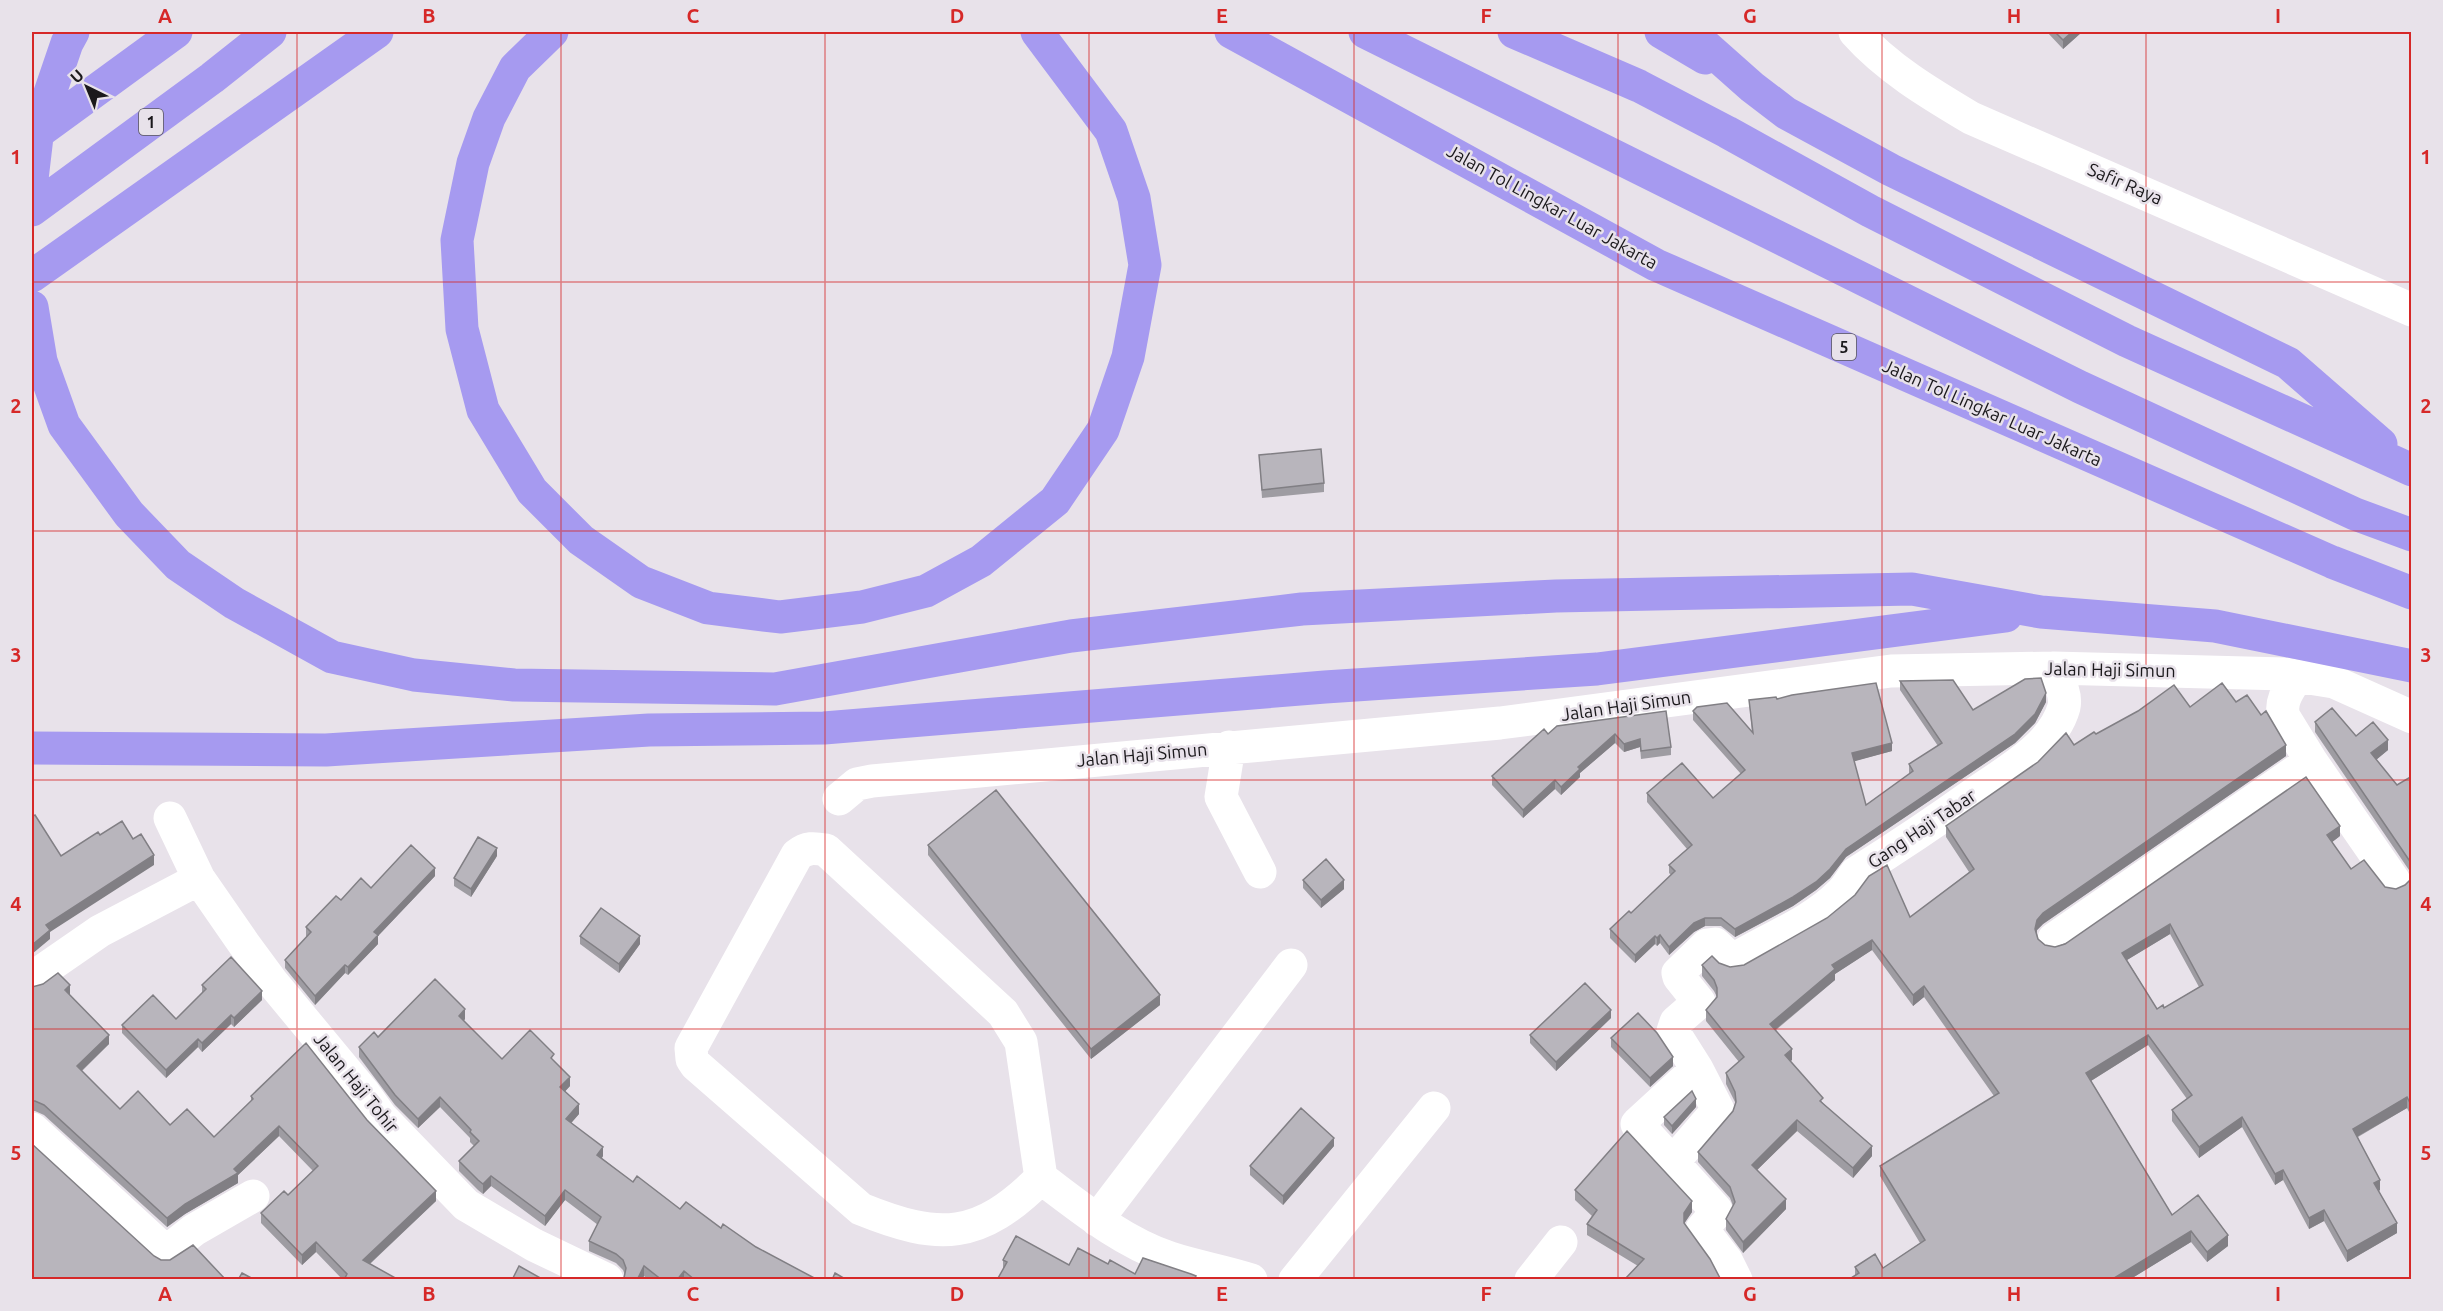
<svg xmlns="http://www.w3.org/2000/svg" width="2443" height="1311" font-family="Ubuntu,sans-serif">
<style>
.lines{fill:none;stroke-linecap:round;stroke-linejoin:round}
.minor{stroke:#fff;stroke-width:33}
.highway{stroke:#a69af0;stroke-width:33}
.wall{fill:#9e9ca2;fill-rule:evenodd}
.shaded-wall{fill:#817f84}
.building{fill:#b8b5bc;stroke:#817f84;stroke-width:1.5;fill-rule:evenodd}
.grid{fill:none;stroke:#d62828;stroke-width:1.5;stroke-opacity:0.55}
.labels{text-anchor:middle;stroke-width:5;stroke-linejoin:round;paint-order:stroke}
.shield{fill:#e8e2ea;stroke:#58555a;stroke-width:1.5}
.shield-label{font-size:16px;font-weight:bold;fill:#1b191c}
.street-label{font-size:18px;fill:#1b191c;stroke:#e8e2ea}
.neatline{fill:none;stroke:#d62828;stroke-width:2}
.grid-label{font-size:20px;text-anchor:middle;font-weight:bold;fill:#d62828}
</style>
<rect width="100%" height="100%" fill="#e8e2ea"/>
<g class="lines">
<path class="minor" d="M1855,32c32,36 74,61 116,86l441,192
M2297,677c-8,12 -18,25 -13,40l27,44 83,120
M1229,747l-8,50 39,75
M839,799l18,-15 15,-3 628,-58 391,-52 162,-3 232,6 49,8 78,35
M170,818l29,61 45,65 28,38 92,111 17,24 85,88 68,40 73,35
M2054,939l257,-178
M32,978l68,-47 99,-52
M32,1129l134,123 28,-22 59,-34
M1674,1164l-37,-40 60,-55
M1041,1178c-62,62 -101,63 -180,31l-165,-144 -4,-6 -1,-11 106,-193c10,-8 17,-7 29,-5l177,163 18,29 20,136c40,30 81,64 129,80 27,9 54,13 81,22
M1097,1220l194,-255
M1295,1280l139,-172
M1531,1280l30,-38
M1736,1280l-10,-20 -24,-31 14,-16v-3l-42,-46v-3l44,-51 -21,-41 -24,-38 3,-9 23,-20 -20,-25 -1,-4 29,-28 8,-1 16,15h4c33,-20 77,-37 104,-64 8,-7 11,-14 17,-22 40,-25 79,-51 118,-79 31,-22 79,-47 90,-87 3,-13 -6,-28 -11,-39"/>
<path class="highway" d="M552,32l-37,36 -26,50 -16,45 -16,77 5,89 21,81 49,81 49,49 60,42 67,26 72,9 82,-10 64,-16 55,-30 74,-60 48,-71 25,-73 17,-92 -11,-67 -23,-67 -74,-99
M1231,32l425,233 676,297 80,31
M1365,32l715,355 275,127 57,21
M1514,32l125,54 88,46 143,79 257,130 285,129
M1661,32l44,26
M1690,32l62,55 34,26 105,57 397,193 93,81
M32,137l144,-105
M32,179l6,-51 29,-85 6,-11
M32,210l180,-132 58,-46
M32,276l345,-244
M32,307l9,54 23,64 65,89 49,51 56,38 98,54 82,18 100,10 261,4 296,-53 231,-27 254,-13 356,-7 129,23 174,14 197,40
M32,748l294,2 323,-20 175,-2 501,-41 272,-18 409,-53"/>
</g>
<path class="wall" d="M2047,32h35l-19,17z
M1259,455l65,28v9l-62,6z
M1900,681l73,29 73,-8 -11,21 -20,20 -169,114 -16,21 -14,12 -23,16 -58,31 -14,-11h-16l-11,6 -25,23 -9,-12 -3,3 -2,-2 -20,19 -25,-25v-9l21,-16 40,-38 -2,-2v-8l18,-16 -40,-47v-9l66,5 28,-24 -48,-54v-9l59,21 -3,-32 28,-1 115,52 -38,10 12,44 43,-31v-10l29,-18 -38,-56z
M2236,702l50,54 -243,168 -6,6v4l1,5 7,6 10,2 285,-111 -8,6 19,27 34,18 11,2 9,-4 6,-6v-3l-2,-6 -94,-138v-10l41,14 32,14 -12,10 21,25 15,-9v342l-5,-10 -49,29 22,53 -1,1 18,42 -50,29 -23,-41 -15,8 -26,-49 -8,5 -33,-58 -43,31 -27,-37v-11l15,-11 -39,-54 -57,36 81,134 56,31 -21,16 -16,-20 -62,38h-281l7,-5v-8l28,1 37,-25 -40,-67v-10l114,-70 -70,-99 -11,9 -41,-56 -37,24v6l-59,50 16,30 -2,1 33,42 49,53 -19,22 -56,-47 -40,39 29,39 -43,44 -17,-23v-11l7,-13 -3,-8 -32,-36v-10l35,-41 2,-6v-3l-9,-18v-11l13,-11 -33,-41v-11l11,-13 -3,-6 -12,-15v-11l17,-2 11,4 14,-2 166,-48 59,-45 -23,-35v-11l128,-81 22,-11 94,-27zM2170,934l29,53 -35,21 -7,1 -30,-49z
M1666,711l5,36v8l-30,4 -1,-12 -16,5 -9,-9 -35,30v4l-19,18 -6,-6 -32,29 -31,-33v-9l56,-42z
M928,845l232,160 -69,54 -163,-204z
M497,856l-26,41 -17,-11v-8z
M435,876l-57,60v8l-30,31 -3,-2 -30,32 -30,-37v-8l22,-23 -1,-1v-9l35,-27 30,-12z
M1303,880l41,9 -23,19 -18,-20z
M580,936l60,8 -21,29 -39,-29z
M202,985l60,15 -28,27 -3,-3 -29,28 -4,-5 -32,31 -44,-45v-8l54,-6 26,-26z
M32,987l38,8 39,49 -27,27 38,38 94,28 37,-36v-5l116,24 69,81 -66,63 29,16h-56l-27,-28 -14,13 -41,-42v-10l27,-18 25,-24 -34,-35 -41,39v8l-53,31 -18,13 -123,-112 -9,-4h-3z
M1611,1018l-55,53 -26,-28v-8z
M465,1019l-1,2 38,38 52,2 16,25 -5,5 14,23 -8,9 32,33 -1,2 31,24 47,27 41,19 97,52h-169l-5,-4 -2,4h-19l2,-5 -2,-5 -7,-7 -27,-12v-10l9,-16 -33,-25 -20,26 -54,-40 -8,8 -5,-4 -19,-19v-10l15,-15 -4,-4v-4l-30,-31 -22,21 -23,-23 -36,-48v-10l19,-10z
M1611,1038l62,28 -23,21 -39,-40z
M1696,1107l-24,27 -8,-9v-8z
M1334,1146l-51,59 -33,-30v-9z
M1575,1190l117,22 -8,11 -46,43 -51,-31v-11l5,-8 -17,-16z
M1003,1260l66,5 39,-1 27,10 61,6 -193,-10z"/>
<path class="shaded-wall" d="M2072,32h10l-19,17v-9z
M2046,693v9l-11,21 -20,20 -169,114 -16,21 -14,12 -23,16 -58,31v-8l111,-80z
M1615,734v9l-35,30v4l-19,18v-8l17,-20z
M1640,739v8l-16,5v-8z
M2388,740v10l-17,14v-11z
M1892,743v8l-40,11v-9z
M2286,745v11l-243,168 -6,6 -2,10v-11l2,-9 6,-7z
M1555,780v9l-32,29v-8z
M2340,826v10l-13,10v-11z
M497,848v8l-26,41v-8z
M154,855v10l-104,67v7l-18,15v-9l14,-20z
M435,868v8l-57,60v8l-30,31v-8l26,-35z
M1344,880v9l-23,19v-8z
M1705,918v8l-11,6 -25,23v-8l25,-24z
M2170,924v10l-48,29v-10z
M1660,935v8l-3,3v-8z
M640,936v8l-21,29v-9z
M1655,936v8l-20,19v-8z
M1872,940v10l-37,24v6l-65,54v-10l62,-59z
M345,965v8l-30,32v-9z
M70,985v10l-5,-5z
M1924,986v11l-11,9v-11z
M262,991v9l-28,27v-9z
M1160,995v10l-69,54v-10z
M465,1009v10l-6,7v-10z
M1611,1010v8l-55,53v-9z
M231,1015v9l-29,28v-9z
M109,1035v9l-32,31v-9z
M2148,1035v10l-62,39v-11z
M198,1039v8l-32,31v-8z
M1792,1049v11l-7,6v-11z
M1673,1057v9l-23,21v-9z
M570,1077v9l-10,11v-10z
M440,1097v10l-22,21v-9z
M2407,1097v11l-54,31v-10z
M1696,1099v8l-24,27v-8z
M579,1104v10l-13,15v-10z
M2242,1117v10l-43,31v-11z
M1797,1120v11l-45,44v-10z
M279,1126v10l-41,39v8l-53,31 -18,13v-9l18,-14 49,-35z
M1334,1138v8l-51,59v-9z
M1872,1146v10l-19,22v-10z
M603,1147v9l-6,9v-10z
M2283,1170v10l-8,5v-11z
M491,1176v10l-8,8v-10z
M2380,1180v10l-6,3v-10z
M565,1190v10l-20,26v-10z
M436,1191v10l-73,69v-10z
M1786,1199v10l-43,44v-11z
M1692,1201v11l-8,12v-11z
M2324,1210v11l-15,8v-11z
M2397,1223v10l-50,29v-11z
M2191,1231v11l-62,38h-18z
M2228,1235v11l-21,16v-10z
M316,1242v10l-14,13v-10z
M644,1266v10l-2,4h-5z
M684,1271v9h-7z"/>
<path class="building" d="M2055,32h17l-9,8z
M1321,449l3,34 -62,7 -3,-35z
M2041,678l5,15 -11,21 -20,20 -169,115 -16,20 -14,13 -23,15 -58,32 -14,-11h-16l-11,5 -25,24 -9,-12 -3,3 -2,-2 -20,19 -25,-26 19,-18 2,2 44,-42 -6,-6 23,-20 -45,-52 35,-30 31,35 32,-28 -52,-59 4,-4 30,-4 26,30 -4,-33 27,-3 1,2 15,-4 84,-12 16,60 -40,10 14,52 47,-34 -4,-7 33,-21 -42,-62 53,-1 20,30 52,-31z
M2222,683l14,19 11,-7 14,20 5,-4 20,34 -243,168 -6,7 -2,9 3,10 7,6 10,2 10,-3 241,-167 34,49 -13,9 24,34 13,-9 21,27 11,2 9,-4 6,-6 1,-4v232l-5,-10 -54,32 27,51 -6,3 23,40 -50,28 -23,-41 -15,8 -26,-48 -8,4 -33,-57 -43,30 -27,-37 20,-15 -44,-60 -62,38 86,142 26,-20 30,40 -21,17 -16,-21 -80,49h-263l11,-7 -4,-6 20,-13 8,14 42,-28 -45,-74 119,-73 -75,-107 -11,9 -41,-55 -40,25 3,4 -65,55 22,25 -7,6 38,43 -3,3 52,45 -19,22 -56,-48 -45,45 34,34 -43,43 -17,-23 9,-17 -5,-15 -32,-35 35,-41 3,-9 -1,-10 -9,-19 18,-16 -38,-47 11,-13v-9l-3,-8 -12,-15 10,-9 7,7 11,4 14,-2 83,-47 28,-23 14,-19 18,-11 23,52 64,-48 -28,-43 92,-64 28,-29 8,12 20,-13 2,2 42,-23 36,-26 16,22zM2170,924l33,61 -39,23 -1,-3 -6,4 -35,-56z
M2332,708l24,28 17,-14 15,18 -17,13 26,32 15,-9v90l-3,-6 -94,-138z
M1666,711l5,36 -30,4 -1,-12 -16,5 -9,-10 -37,33 2,2 -19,18 -6,-7 -32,30 -31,-34 52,-47 4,5 9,-8z
M996,790l164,205 -69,54 -163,-204z
M35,815l26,41 37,-24 2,3 22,-14 11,18 8,-5 13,21 -108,70 4,5 -18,15v-128z
M478,837l19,11 -26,41 -17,-11z
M411,845l24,23 -61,64 4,3 -30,32 -3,-2 -30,31 -30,-36 26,-28 -5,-5 30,-31 5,4 20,-22 10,10z
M1326,859l18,21 -23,20 -18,-20z
M601,908l39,28 -21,28 -39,-28z
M231,957l31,34 -28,27 -3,-3 -29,28 -4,-4 -32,31 -44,-45 31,-30 23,24 30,-30 -4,-4z
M58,973l12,12 -5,5 44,45 -32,31 43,43 18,-18 32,34 17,-16 27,28 39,-38 -2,-3 55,-53 61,77 69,71 -73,69 36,20h-55l3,-6 -31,-32 -14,13 -41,-42 23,-22 4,4 30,-29 -39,-40 -45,43 4,4 -53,31 -18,14 -123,-113 -9,-4h-3v-114l11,-3z
M435,979l30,30 -6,7 43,43 28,-29 24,24 -3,4 19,19 -10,10 19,17 -13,15 37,28 -6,8 36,27 4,-6 43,33 6,-7 35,26 2,-4 33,23 62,33h-123l-11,-9 -7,9h-15l-18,-14 -7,14h-14l1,-2 2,-10 -3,-8 -7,-6 -27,-13 12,-24 -36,-27 -20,26 -54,-40 -8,8 -5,-4 -19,-19 20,-20 -9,-9 1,-2 -31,-33 -22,22 -23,-24 -36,-48 15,-15 4,5z
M1585,983l26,27 -55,52 -26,-27z
M1638,1013l19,20 16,24 -23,21 -39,-40z
M1692,1091l4,8 -24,27 -8,-9z
M1301,1108l33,30 -51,58 -33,-30z
M1627,1131l65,70 -8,12v10l26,36 11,21h-97l20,-21 -57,-35 10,-14 -22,-20z
M32,1144l122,112 7,4h9l23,-15 33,35h-194z
M1016,1236l53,29 9,-17 30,16 2,-4 25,14 8,-16 48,16 5,2 -2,4h-197l10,-18 -4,-2z
M519,1266l25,14h-32z
M242,1273l13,7h-17z
M835,1273l12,7h-15z"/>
<path class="grid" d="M297,32v1248M561,32v1248M825,32v1248M1089,32v1248M1354,32v1248M1618,32v1248M1882,32v1248M2146,32v1248M32,282h2380M32,531h2380M32,780h2380M32,1029h2380"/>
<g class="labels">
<g class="shield">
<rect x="139" y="109" width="24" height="26" rx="4.5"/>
<rect x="1832" y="334" width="24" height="26" rx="4.5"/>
</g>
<g class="shield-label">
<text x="151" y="128">1</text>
<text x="1844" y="353">5</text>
</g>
<g class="street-label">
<text transform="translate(2125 184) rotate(23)" y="6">Safir Raya</text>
<text transform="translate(1552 207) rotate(29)" y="6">Jalan Tol Lingkar Luar Jakarta</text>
<text transform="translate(1992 413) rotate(24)" y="6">Jalan Tol Lingkar Luar Jakarta</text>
<text transform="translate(2110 670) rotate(1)" y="6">Jalan Haji Simun</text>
<text transform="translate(1626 706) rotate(-8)" y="6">Jalan Haji Simun</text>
<text transform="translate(1142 755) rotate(-5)" y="6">Jalan Haji Simun</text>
<text transform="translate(1922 829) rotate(-34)" y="6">Gang Haji Tabar</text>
<text transform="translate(356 1083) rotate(51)" y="6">Jalan Haji Tohir</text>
</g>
</g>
<rect width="2443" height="1311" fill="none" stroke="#e8e2ea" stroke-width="66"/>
<g transform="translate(87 87) rotate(317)" stroke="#e8e2ea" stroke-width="4.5" paint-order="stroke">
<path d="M0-4.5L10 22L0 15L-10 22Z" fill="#1b191c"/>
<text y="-9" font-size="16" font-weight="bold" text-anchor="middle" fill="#1b191c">U</text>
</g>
<rect x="33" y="33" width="2377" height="1245" class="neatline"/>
<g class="grid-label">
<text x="165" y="23">A</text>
<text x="429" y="23">B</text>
<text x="693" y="23">C</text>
<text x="957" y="23">D</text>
<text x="1222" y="23">E</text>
<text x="1486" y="23">F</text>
<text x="1750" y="23">G</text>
<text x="2014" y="23">H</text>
<text x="2278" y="23">I</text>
<text x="16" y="164">1</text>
<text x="2426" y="164">1</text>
<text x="16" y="413">2</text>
<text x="2426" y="413">2</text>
<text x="16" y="662">3</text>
<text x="2426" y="662">3</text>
<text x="16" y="911">4</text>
<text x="2426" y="911">4</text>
<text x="16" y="1160">5</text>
<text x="2426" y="1160">5</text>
<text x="165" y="1301">A</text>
<text x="429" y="1301">B</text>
<text x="693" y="1301">C</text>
<text x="957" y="1301">D</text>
<text x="1222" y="1301">E</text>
<text x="1486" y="1301">F</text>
<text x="1750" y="1301">G</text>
<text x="2014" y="1301">H</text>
<text x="2278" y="1301">I</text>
</g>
</svg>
